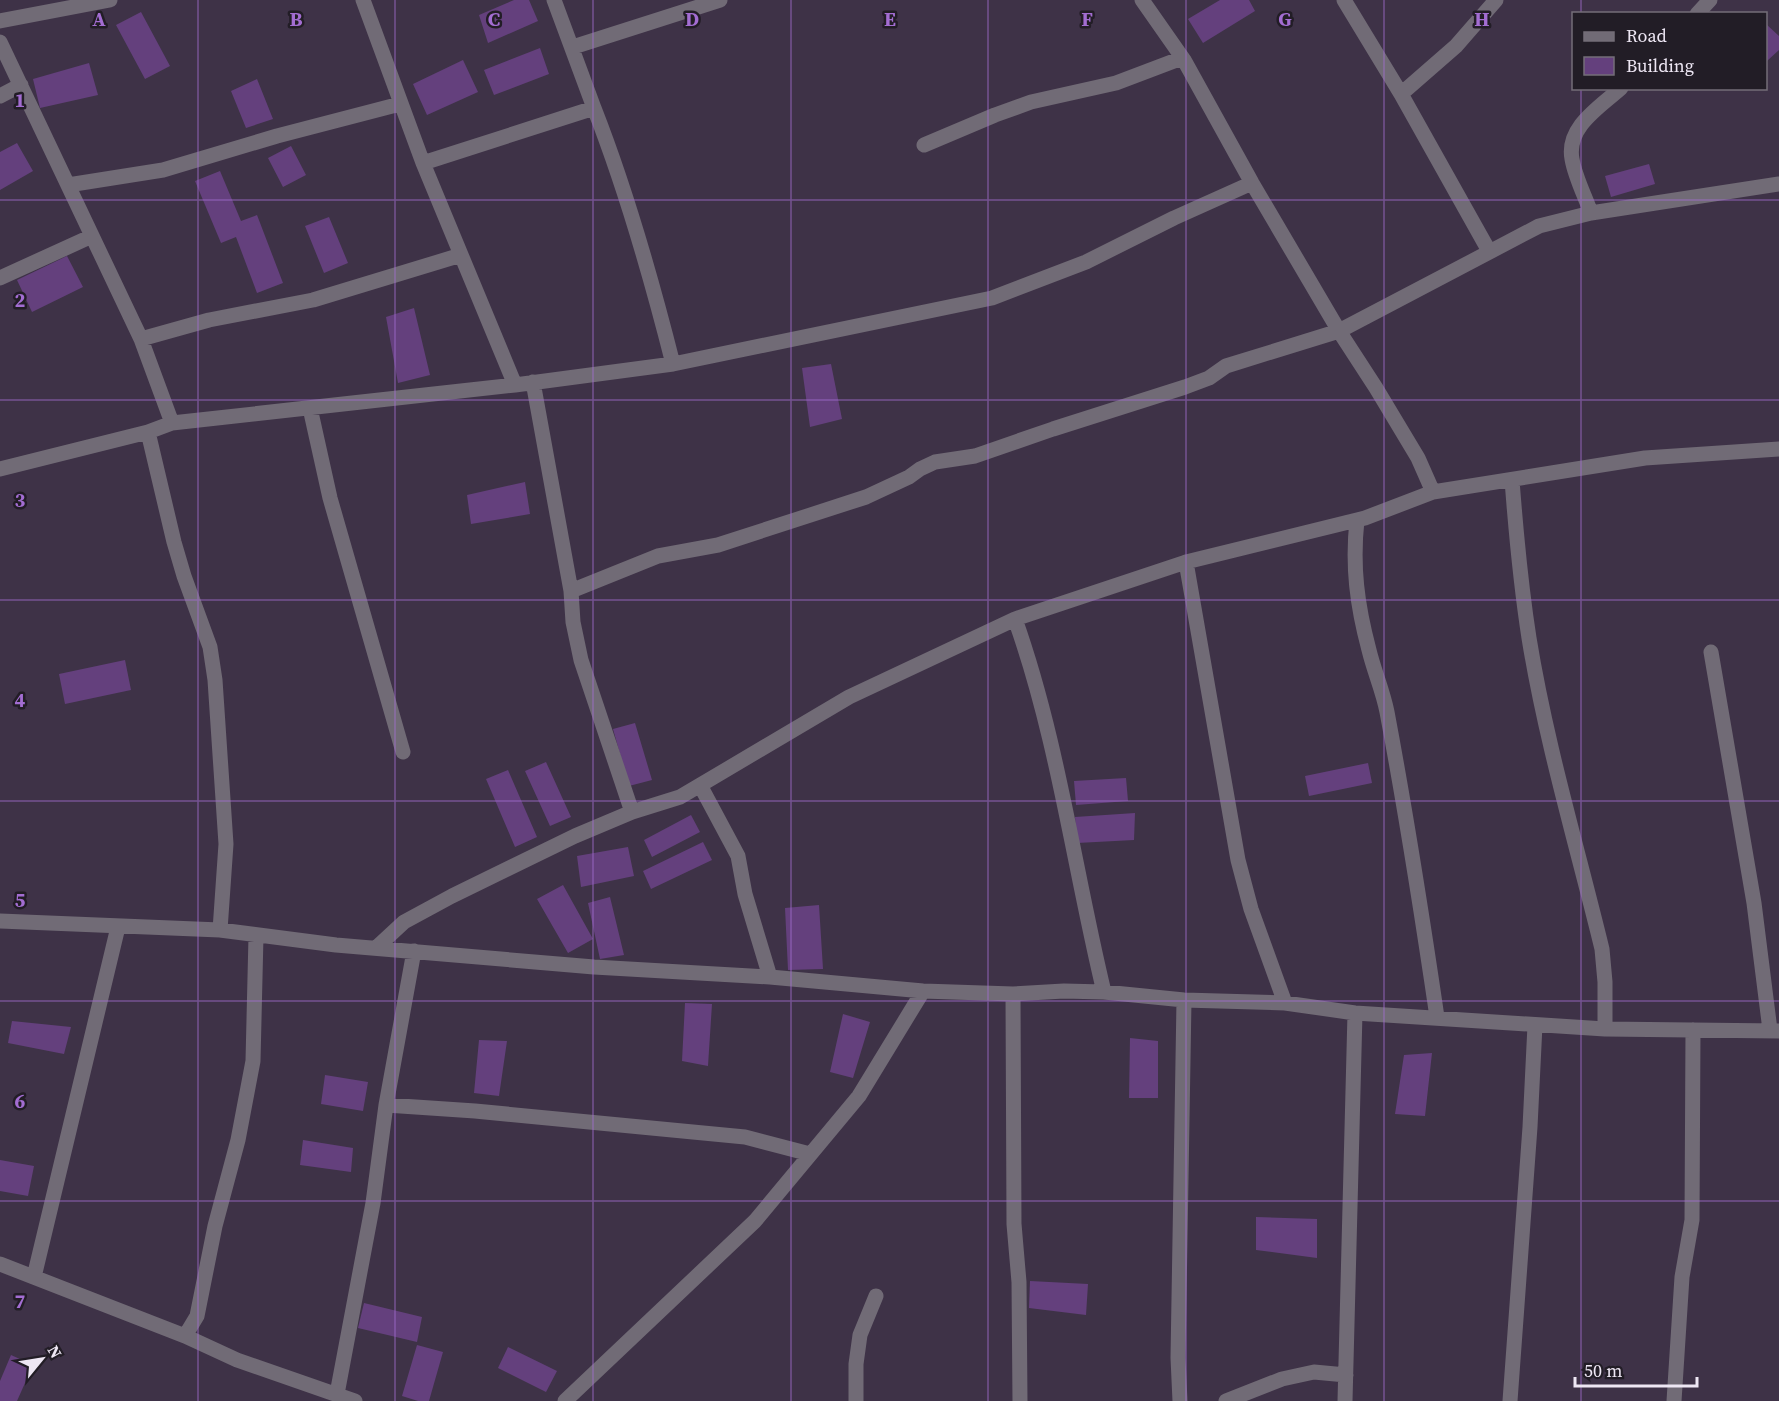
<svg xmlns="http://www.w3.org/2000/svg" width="1779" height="1401" font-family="'Source Serif 4',serif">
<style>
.building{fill:#64407d}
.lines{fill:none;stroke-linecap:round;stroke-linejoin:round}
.minor{stroke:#716b76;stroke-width:15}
.grid{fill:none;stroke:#a36dd2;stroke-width:1.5;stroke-opacity:0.55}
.grid-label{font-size:20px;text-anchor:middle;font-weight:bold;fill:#a36dd2;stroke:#221d26;stroke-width:5;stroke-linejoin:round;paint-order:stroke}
</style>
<rect width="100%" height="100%" fill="#3e3247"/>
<path class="building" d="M514,0h15l9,21 -50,22 -9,-28z
M1220,0h29l6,11 -52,32 -15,-24z
M141,12l29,54 -25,13 -29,-54z
M1766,24l13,12v14l-12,11z
M540,48l9,26 -55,21 -10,-25z
M463,60l15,32 -51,23 -14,-31z
M89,63l9,32 -58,13 -7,-29z
M257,79l16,40 -27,9 -15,-37z
M17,143l16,28 -33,19v-38z
M291,146l15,29 -23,12 -15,-29z
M1649,164l6,20 -44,13 -6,-21z
M220,171l21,50 16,-6 26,68 -26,10 -21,-56 -15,6 -26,-62z
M329,217l19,46 -24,10 -19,-47z
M67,256l16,31 -51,25 -15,-32z
M414,308l16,67 -32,8 -12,-66z
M831,364l11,55 -32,8 -8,-59z
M525,482l5,32 -59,10 -4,-29z
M125,660l6,30 -66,14 -6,-30z
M635,723l17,57 -23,6 -16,-57z
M546,762l25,55 -21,9 -25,-55z
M1368,763l4,20 -63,13 -4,-20z
M508,770l29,67 -22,10 -29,-68z
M1126,778l2,23 -52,4 -2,-24z
M1135,813l-1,27 -57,3 -2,-26z
M691,815l9,17 -48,25 -8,-17z
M703,842l9,18 -61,29 -8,-18z
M628,847l6,29 -53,11 -4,-31z
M563,885l30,54 -25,14 -31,-54z
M610,897l14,58 -24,4 -12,-56z
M819,905l4,64 -35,1 -3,-62z
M685,1003l27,1 -4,62 -26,-5z
M843,1014l27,8 -17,56 -23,-6z
M12,1021l59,6 -7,27 -56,-11z
M1130,1038l28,3v57h-29z
M479,1040l28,1 -8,55 -25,-3z
M1432,1053l-7,63 -30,-2 9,-59z
M325,1075l43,7 -5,29 -42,-7z
M303,1140l50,8 -2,24 -51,-7z
M0,1160l34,6 -6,30 -28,-5z
M1256,1217l61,2v39l-61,-8z
M1030,1281l58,3 -2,31 -57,-7z
M364,1303l58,14 -5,25 -59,-14z
M417,1345l26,7 -14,49h-11l-16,-5z
M508,1347l49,24 -11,21 -48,-24z
M11,1355l22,10 -16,36h-17v-20z"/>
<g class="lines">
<path class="minor" d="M1344,0l57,94 88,157
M1697,14l13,-14
M0,21l110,-21
M0,42l141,297 31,84 -24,9 -148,37
M573,47l147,-47
M1401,94l55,-48 40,-46
M0,96l21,-11
M594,108c33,84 57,169 79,256
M924,145l71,-30 36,-13 85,-19 66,-25
M423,163l171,-55 -40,-108
M68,185l95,-15 114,-34 123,-32
M1591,213c-6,-17 -16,-36 -19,-54 -6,-32 28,-52 49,-71
M0,278l92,-42
M141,339l68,-19 104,-20 148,-45
M533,382l38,209 2,31 8,38 51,152
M515,385l158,-21 319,-66 94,-36 88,-44 78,-35
M310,408l20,90 73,254
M172,423l343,-38 -92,-222 -60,-163
M148,432l26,110 10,34 26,71 5,33 11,164 -6,86
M1512,480c4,53 9,106 17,158 17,105 48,208 73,311l3,33v47
M1433,492l212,-34 134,-9
M1357,520c-5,46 0,85 12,130 5,21 14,41 18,62 19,101 35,203 50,305
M1186,562l52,298 13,49 34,94
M571,591l87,-35 60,-11 148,-48 43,-20 11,-8 15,-7 40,-6 78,-27 132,-42 24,-9 17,-12 113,-35 200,-105 52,-13 188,-29
M1015,619c43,121 59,249 89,373
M1711,652l43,251 16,127
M700,785l38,71 7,38 25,83
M0,921l220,9 116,15 258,22 176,10 153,14 90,3 51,-3 40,1 80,8 101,3 70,10 250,16 174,2
M377,947l27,-25 48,-26 123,-60 57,-24 48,-15 169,-100 166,-78 171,-57 179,-44 68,-26 -15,-34 -42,-70 -37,-57 -87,-148 -68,-123 -42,-60
M1013,994l1,230 5,58 1,119
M386,1105l89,6 270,26 65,17
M0,1264l185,72 52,24 118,41
M34,1277l84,-350
M185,1336l12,-20 18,-90 23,-86 15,-79 3,-125
M337,1394l36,-191 13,-98 28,-154
M565,1401l190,-180 104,-125 64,-105
M856,1401v-37l4,-29 16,-39
M1180,1401l-2,-43 6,-358
M1226,1401l56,-22 32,-7 32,3
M1345,1401l10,-388
M1510,1401l20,-274 5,-102
M1674,1401l8,-124 10,-57 1,-190"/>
</g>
<path class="grid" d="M198,0v1401M395,0v1401M593,0v1401M791,0v1401M988,0v1401M1186,0v1401M1384,0v1401M1581,0v14M1581,88v1313M0,200h1779M0,400h1779M0,600h1779M0,801h1779M0,1001h1779M0,1201h1779"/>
<g class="grid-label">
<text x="99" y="26">A</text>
<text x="296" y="26">B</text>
<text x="494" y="26">C</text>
<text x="692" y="26">D</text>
<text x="890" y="26">E</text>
<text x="1087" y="26">F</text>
<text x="1285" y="26">G</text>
<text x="1482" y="26">H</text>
<text x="20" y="107">1</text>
<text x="20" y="307">2</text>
<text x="20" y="507">3</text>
<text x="20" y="707">4</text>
<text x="20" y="907">5</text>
<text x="20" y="1108">6</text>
<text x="20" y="1308">7</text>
</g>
<rect x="1572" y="12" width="195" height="78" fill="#221d26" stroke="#746e78" stroke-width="1.5"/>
<rect x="1584" y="32" width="30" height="9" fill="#716b76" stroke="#746e78" stroke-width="1.5"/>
<text x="1626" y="42" font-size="18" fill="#eee7f4">Road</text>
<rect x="1584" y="57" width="30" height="18" fill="#64407d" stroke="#746e78" stroke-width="1.5"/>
<text x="1626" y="72" font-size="18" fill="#eee7f4">Building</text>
<g transform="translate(42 1359) rotate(60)" stroke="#221d26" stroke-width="4.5" paint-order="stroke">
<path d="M0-4.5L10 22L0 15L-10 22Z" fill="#eee7f4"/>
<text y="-9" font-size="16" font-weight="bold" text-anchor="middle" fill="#eee7f4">N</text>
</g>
<path d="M1575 1377v9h122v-9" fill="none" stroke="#eee7f4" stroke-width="3"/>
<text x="1584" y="1377" font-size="18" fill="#eee7f4" stroke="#221d26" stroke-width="4.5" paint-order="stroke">50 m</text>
</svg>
